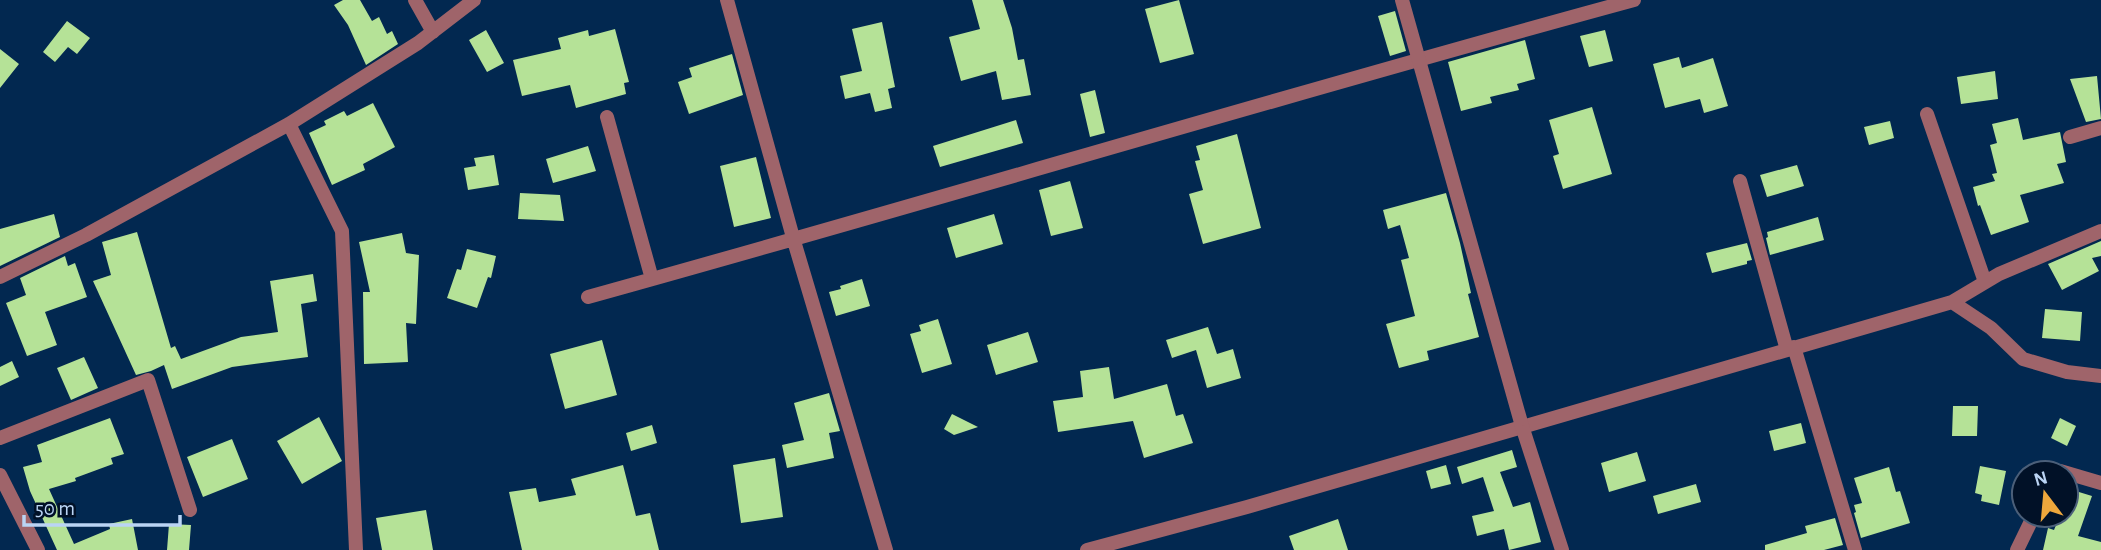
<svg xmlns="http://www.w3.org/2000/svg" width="2101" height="550" font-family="'Alegreya Sans',sans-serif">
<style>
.building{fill:#b5e297}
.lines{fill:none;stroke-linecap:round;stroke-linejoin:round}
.minor{stroke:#9f646a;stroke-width:14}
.tertiary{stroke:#9f646a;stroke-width:14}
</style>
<rect width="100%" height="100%" fill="#022850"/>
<path class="building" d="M343,0h17l12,21 7,-4 8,17 5,-3 6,13 -32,21 -18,-40 -14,-20z
M972,0h31l9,28 6,32 6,-1 7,36 -29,5 -6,-29 -35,10 -12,-44 31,-8z
M1179,0l15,54 -34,9 -15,-54z
M1395,11l11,40 -16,5 -12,-40z
M67,21l23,17 -13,16 -9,-7 -13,15 -12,-10z
M882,22l13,65 -7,2 4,19 -17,4 -5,-19 -25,6 -5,-23 22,-5 -10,-42z
M615,29l14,53 -5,1 2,11 -50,14 -6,-23 -48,11 -9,-36 48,-11 -3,-11 30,-8 1,6z
M486,30l18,33 -17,9 -18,-32z
M1605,30l8,31 -24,6 -9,-31z
M1525,40l10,39 -18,5 2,6 -29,7 2,6 -31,8 -13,-49z
M0,49l19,15 -19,24z
M732,54l11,41 -54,19 -11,-32 14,-5 -3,-9z
M1679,57l3,11 31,-10 15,48 -24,7 -4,-14 -35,9 -12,-44z
M1995,71l3,28 -37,5 -4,-27z
M2097,76l4,43 -15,3 -16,-43z
M1095,90l10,43 -15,4 -10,-43z
M373,103l22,44 -32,17 2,6 -33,15 -23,-52 17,-8 -2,-4 20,-10 3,5z
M1592,107l20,67 -49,15 -10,-33 6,-2 -10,-34z
M2018,118l5,22 37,-8 6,30 -9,2 7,19 -44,12 9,27 -38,13 -11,-30 -2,1 -5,-19 22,-6 -3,-7 5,-1 -7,-28 7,-2 -5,-19z
M1016,120l7,23 -83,24 -7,-21z
M1890,121l4,17 -25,7 -5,-18z
M1237,134l24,94 -58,16 -14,-50 14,-4 -8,-29 5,-1 -4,-14z
M588,146l8,25 -43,12 -7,-24z
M494,155l5,30 -31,5 -4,-22 12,-2 -2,-8z
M756,157l15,61 -37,9 -14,-61z
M1797,165l7,21 -37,11 -7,-22z
M1070,181l13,47 -32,8 -12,-46z
M520,193l40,2 4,26 -46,-2z
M1446,193l14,50 11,50 -3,1 11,43 -52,14 2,9 -30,8 -13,-44 29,-8 -14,-56 8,-2 -9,-33 -12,4 -5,-19z
M54,214l6,23 -60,29v-37z
M994,214l9,30 -47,14 -9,-30z
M1818,217l6,23 -54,15 -4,-17 2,-1 -1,-5z
M137,232l34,116 4,-2 6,13 60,-22 37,-5 -8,-51 43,-7 4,27 -16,3 7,53 -76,10 -60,22 -8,-24 -13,6 -15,4 -43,-94 18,-6 -9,-33z
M402,233l4,20 13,2 -3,69 -10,-1 2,39 -44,2 -1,-72h7l-11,-50z
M2101,241v15l-9,2 7,13 -37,19 -14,-26z
M1747,243l5,17 -5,1v3l-35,9 -6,-20z
M467,249l29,7 -5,22 -3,-1 -11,31 -30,-10 10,-29 4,1z
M65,256l3,10 7,-3 12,34 -42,15 12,33 -30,11 -21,-53 20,-8 -6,-17z
M862,279l8,27 -34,10 -7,-24 12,-3 -1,-3z
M2045,309l37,3 -2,29 -38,-3z
M938,319l14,45 -30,9 -12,-39 11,-3 -2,-6z
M1208,327l9,27 16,-5 8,29 -34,10 -11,-38 -24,8 -6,-18z
M1028,332l10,30 -42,13 -9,-30z
M602,340l15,55 -52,14 -15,-55z
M84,357l14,31 -27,12 -14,-32z
M12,361l7,16 -19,9v-19z
M1109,367l5,32 53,-15 9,32 7,-2 10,29 -49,15 -11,-37 -75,11 -5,-31 30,-4 -3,-26z
M829,393l11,38 -11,2 5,25 -47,10 -5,-23 22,-5 -10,-37z
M1953,406h25l-1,30h-25z
M952,414l26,13 -24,8 -10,-6z
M319,417l23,44 -40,23 -25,-43z
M110,418l14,36 -13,4 2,6 -38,14 1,3 -27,8 25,55 36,-15 -1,-5 23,-5 6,31h-81l-27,-59 -7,-24 19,-5 -5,-17z
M2060,418l16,8 -9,20 -16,-8z
M1801,423l5,20 -32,8 -5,-20z
M652,425l5,18 -26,8 -5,-18z
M232,439l16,40 -45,18 -16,-40z
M1512,450l5,17 -17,5 13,35 17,-5 11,40 -32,8 -5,-21 -27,7 -5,-20 22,-5 -11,-34 -21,7 -5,-17z
M1637,452l9,29 -37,11 -8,-29z
M775,458l8,59 -42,6 -8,-58z
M623,465l13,51 14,-3 9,37h-137l-13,-58 27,-4 3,14 37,-7 -5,-16z
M1446,465l5,19 -20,5 -5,-18z
M1980,466l26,5 -7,34 -18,-4 1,-6 -7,-2z
M1889,467l7,25 4,-1 10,32 -49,15 -7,-25 2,-1 -2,-7 8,-2 -8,-25z
M1696,484l5,18 -43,12 -5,-18z
M2069,489l23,7 -14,40 23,6v8h-58l5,-22 6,2 6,-15h6v-17z
M426,510l7,40h-51l-6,-32z
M1835,518l8,27 -19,5h-59v-5l42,-12 -2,-7z
M1338,519l10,31h-54l-5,-14z
M169,524l22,1 -2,25h-22z"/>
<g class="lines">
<path class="minor" d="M415,0l18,32
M727,0l67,241 92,309
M1927,114l58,168
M607,117l45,162
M289,124l53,107 14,319
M2070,137l31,-9
M1740,181l47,169
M0,277l86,-42 203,-111 129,-81 56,-43
M588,297c350,-97 696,-202 1046,-297
M1952,302l39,26 32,31 44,13 34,4
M1794,347l61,203
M0,438l148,-58 42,130
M2059,473l1,-2 41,12
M0,475l38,75
M1087,550l160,-43 705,-205 47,-28 102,-43
M2017,550l17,-35"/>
<path class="tertiary" d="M1402,0l120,426 40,124"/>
</g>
<g transform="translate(2045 494) rotate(344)"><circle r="33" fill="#011127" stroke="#4b5f79" stroke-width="2"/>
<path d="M0-5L12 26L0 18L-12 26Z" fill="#eea73c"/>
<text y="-10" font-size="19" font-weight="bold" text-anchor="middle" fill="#bad4f4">N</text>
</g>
<path d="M24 515v10h156v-10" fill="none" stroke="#bad4f4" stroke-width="3.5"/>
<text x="35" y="515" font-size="21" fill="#bad4f4" stroke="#011127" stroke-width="5" paint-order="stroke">50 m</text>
</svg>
